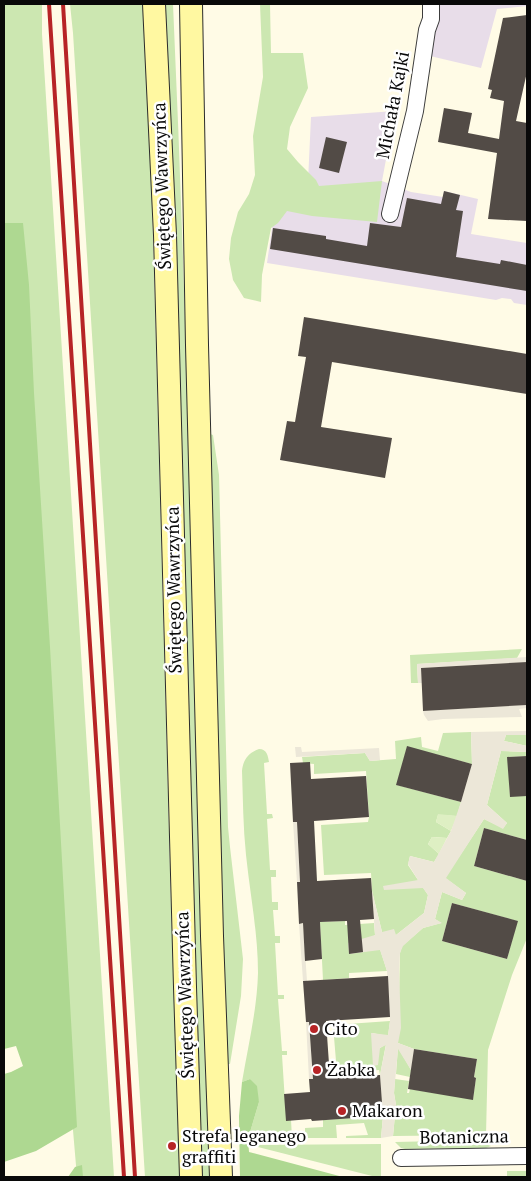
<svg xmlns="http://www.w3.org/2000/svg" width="531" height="1181" font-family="'PT Serif',serif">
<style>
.industrial{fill:#e8dde9}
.green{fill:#cce7b1;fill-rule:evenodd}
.forest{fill:#aed891}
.pitch{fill:#deefc3}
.plaza{fill:#ece7d8}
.building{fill:#524b46}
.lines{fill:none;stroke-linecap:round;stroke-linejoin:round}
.minor-casing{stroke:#3c3c3c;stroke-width:18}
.secondary-casing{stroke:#2b2b2b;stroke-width:24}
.minor{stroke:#fff;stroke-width:16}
.secondary{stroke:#fff8a1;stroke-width:22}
.rail{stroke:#b72426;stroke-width:4}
.poi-dot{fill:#b72426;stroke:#fff;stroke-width:2}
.labels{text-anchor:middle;stroke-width:5;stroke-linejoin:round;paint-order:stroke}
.street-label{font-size:18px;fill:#090909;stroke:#fff}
.poi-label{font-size:18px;fill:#090909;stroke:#fff;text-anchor:start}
</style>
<rect width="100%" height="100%" fill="#fffbe6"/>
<path class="industrial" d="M437,4h90v2l-30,3 -16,59 -51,-12z
M395,111l-13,70 29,11 32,5 1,-6 34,8 -7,35 56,9v62l-13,-2 -3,-4 -9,-1 -6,2 -229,-37 9,-63 31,3 4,-86z"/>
<path class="green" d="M4,4h38v30l72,1143h-37l-14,-164 -59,-776z
M70,4h74l7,153 20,751 10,269h-36l-72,-1144z
M165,4h8c16,352 22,704 32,1057l5,116h-8z
M260,4h10l1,49h32l5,35 -18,39 -3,22 11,13 18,18 3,6 63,-5 -5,41 -65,-6 -25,-5 -9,12 -7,5 -9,47 -1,27 -17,-4 -11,-18 -4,-21 2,-21 7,-26 11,-18 6,-19 -2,-39 10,-59z
M210,434l3,1 6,40 9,352 2,20 13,112 -2,37 -11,68h-3z
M522,649l-5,9 -100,6 1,19h-7l-1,-28z
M471,732l1,32 -65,-17 -10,38 64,17 -4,14 -19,-1 -2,7 15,9 -4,7 -15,-1 -4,7 11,10 -5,8 -24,-6 -2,9 20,30 -4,18 -28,22 -14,-3 -10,-41 -1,-18 -47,2 -3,-50 47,-3 1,-5 -3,-46 -52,3v-10l-11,-1 -1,-6 63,-4 5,8 26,-2 -1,-18 26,-4 1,10 16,4 5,-18z
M506,735h21v21l-19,1 2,39h17v44l-43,-12 -10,38 53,15v57l-15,37 -24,75 -2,85 -93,1 3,-31 -2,-12 1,-14 14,2 -2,12h2l1,-4 63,10 3,-21 -2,-1 3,-18 -63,-10 -16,-6 2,-90 2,-7 21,-18 18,-5 -6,-4 7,-27 20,8 4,-7 -21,-15 39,-59 19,9 4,-5 -20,-18 14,-54 25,1 1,-6 -23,-5zM452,903l65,18 -10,38 -65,-18z
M259,749c8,0 9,7 10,13l-5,1 3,51h5l1,4 -6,1 3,51h6v7h-5l1,25h6v8h-5l2,26h5v7h-5l3,52h6v4h-6l4,52h5v4h-5l3,47 6,18 1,18 -44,1 11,-37 -9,-23 -8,3c6,-36 15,-72 16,-109 0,-40 -8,-79 -12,-118 -3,-28 -3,-56 -4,-84 1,-11 6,-18 17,-22z
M345,921v4l29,-2 1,12 -26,19 31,-5 7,22 -38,2v5l-26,2 -3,-58z
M390,1021l-2,15 -16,-3 8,15 6,-4 -6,31 -1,-5 -42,3 -4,-48z
M398,1047l13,23 -1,7 -14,-3z
M383,1116l-2,22h-35v-2l22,-1 -4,-12 -28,2 1,13h-32v-10l18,-1v-7z
M486,1140l5,2 -3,3 3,1 -5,2 -81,1 -4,-1 -6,-6z
M381,1144v33h-5l-122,-31v-1z
M507,1171h20v6h-20z"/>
<path class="forest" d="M4,223h19l6,62 5,108 16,254 27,480 -41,24 -32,11v-88l7,-2 12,-6 -7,-20 -12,3z
M250,1079l7,7 2,16 -11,37 1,13 94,25h-103l-1,-61 3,-34z
M82,1165l1,12h-15l7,-10z"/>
<path class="pitch" d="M438,814l19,2 -6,15 -15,-9z
M432,837l15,1 -8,16 -11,-10z"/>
<path class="plaza" d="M527,657v5l-106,6 1,15h-4l-1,-19z
M527,705v3l-8,1 3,8 -79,2 -15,2 -4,-6 -1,-4z
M527,731v4h-21l-2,6 23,5 -1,6 -25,-1 -14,54 20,18 -4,6 -19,-10 -38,59 20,15 -4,7 -20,-8 -7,27 7,4 -19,5 -20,18 -3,7 -1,17 2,58 -3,15 16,6 -3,21 -13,-21 -4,44 2,12 -3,31 -12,2 2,-22 -3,-41 6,-30 -6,3 -2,17 -5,1 -2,-33 17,2 2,-14 -3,-50 -7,-21 -31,4 -1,-11 27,-8 -3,-44 10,41 12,-3 2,6 28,-22 4,-18 -5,-7 -39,2 -1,-4 35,-6 -10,-16 2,-8 24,6 17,-31 10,-29 11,-38 -1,-32z
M295,747h6l1,5 77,-4 1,12 -10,1 -5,-8 -69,4z
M293,822h4l3,60h-3z
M303,923l4,58h-4l-4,-57z
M306,1022h3l4,57h-4z"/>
<path class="building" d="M527,15v57l-11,49 11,2v98l-39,-2 9,-66 -59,-11 6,-34 28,5 -4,20 31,6 5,-38 -14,-3 2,-8 -4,-1 15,-71z
M326,137l21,5 -8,31 -20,-5z
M444,191l16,4 -4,15 7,1 -7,46 44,7 1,-4 26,5v26l-257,-42 3,-21 53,8v3l41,7 3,-23 31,4 6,-29 34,6z
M304,317l223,37v40l-195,-32 -11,65 71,11 -7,40 -105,-18 7,-39 8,1 11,-65 -8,-1z
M527,662v43l-104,6 -2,-43z
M407,746l65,18 -11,38 -65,-17z
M527,756v40l-17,1 -3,-40z
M310,762l1,17 55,-3 3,41 -55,4 3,60 54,-3 3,41 -14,1 3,32 -14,2 -2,-33 -27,1 2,37 -17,2 -2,-38 -4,1 -2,-42h3l-3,-60h-4l-3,-59z
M484,828l43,12v41l-53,-15z
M452,903l66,18 -11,38 -65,-18z
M388,976l2,41 -64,4 4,57 50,-3 3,41 -71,5 -1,-2 -25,2 -2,-27 26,-2 -1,-13h4l-4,-57h-3l-3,-41z
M414,1049l63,10 -3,18 2,1 -3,22 -65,-11z"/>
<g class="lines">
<g class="minor-casing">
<path id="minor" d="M390,214l25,-103 12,-81 4,-11v-15
M401,1158l126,-2"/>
</g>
<g class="secondary-casing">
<path id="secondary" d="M154,4l11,231 20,752 6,190
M191,4l6,341 15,591 9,241"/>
</g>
<use href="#minor" class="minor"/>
<use href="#secondary" class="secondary"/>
<path class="rail" d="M49,4l75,1173
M63,4l72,1173"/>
</g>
<g class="poi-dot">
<circle cx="314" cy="1029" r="5"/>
<circle cx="317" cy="1070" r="5"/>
<circle cx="342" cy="1111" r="5"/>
<circle cx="172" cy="1146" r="5"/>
</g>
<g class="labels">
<g class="street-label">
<text transform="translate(393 105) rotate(-79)" y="6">Michała Kajki</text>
<text transform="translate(162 186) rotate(-92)" y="6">Świętego Wawrzyńca</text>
<text transform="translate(174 590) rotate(-91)" y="6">Świętego Wawrzyńca</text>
<text transform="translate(185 995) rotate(-92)" y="6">Świętego Wawrzyńca</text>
<text transform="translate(464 1137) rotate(-1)" y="6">Botaniczna</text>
</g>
<g class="poi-label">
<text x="324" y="1035">Cito</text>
<text x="327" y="1076">Żabka</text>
<text x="352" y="1117">Makaron</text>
<text x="182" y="1142">Strefa leganego<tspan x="182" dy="21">graffiti</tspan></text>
</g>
</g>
<rect width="531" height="1181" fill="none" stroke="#090909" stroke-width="10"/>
</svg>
